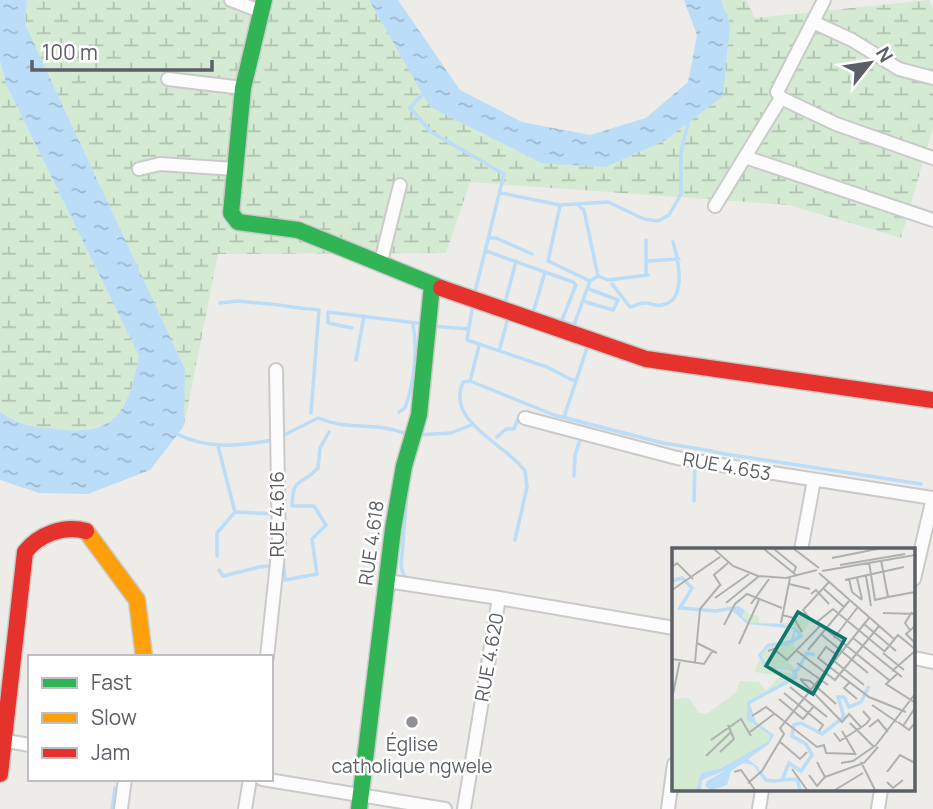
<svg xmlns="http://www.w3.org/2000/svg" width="933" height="809" font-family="Manrope,sans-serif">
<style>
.wetland{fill:url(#wetland-marsh)}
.water{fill:url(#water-ripples)}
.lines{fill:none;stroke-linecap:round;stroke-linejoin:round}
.stream{stroke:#bbddf8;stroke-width:3.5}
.street-casing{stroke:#cacaca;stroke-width:16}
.fast-casing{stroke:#c9c9c8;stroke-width:19}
.slow-casing{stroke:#c9c9c8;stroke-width:19}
.jam-casing{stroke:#c9c9c8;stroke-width:19}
.street{stroke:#fcfcfc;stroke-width:12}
.fast{stroke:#30b455;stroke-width:16}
.slow{stroke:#ff9f0a;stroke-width:16}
.jam{stroke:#e5322d;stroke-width:16}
.poi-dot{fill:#8f9194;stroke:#fff;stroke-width:2.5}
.labels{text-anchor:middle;stroke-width:5;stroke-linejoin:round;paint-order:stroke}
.street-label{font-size:19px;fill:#5c6066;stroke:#fff}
.poi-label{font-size:19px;fill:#5c6066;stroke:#fff}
.inset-river{fill:none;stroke:#bbddf8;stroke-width:3.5}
.inset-road{fill:none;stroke:#afb0b0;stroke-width:2}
.view{fill:#0f766e;fill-opacity:0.15;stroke:#0f766e;stroke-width:3.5}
.inset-edge{fill:none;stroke:#5c6066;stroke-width:3.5}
</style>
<defs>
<pattern id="wetland-marsh" width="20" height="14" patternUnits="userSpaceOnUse" patternTransform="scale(1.75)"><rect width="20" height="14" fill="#d4ead3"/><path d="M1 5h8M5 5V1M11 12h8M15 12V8" fill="none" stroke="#afc1af"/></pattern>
<pattern id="water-ripples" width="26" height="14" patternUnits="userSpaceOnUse" patternTransform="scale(1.75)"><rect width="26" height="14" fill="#bbddf8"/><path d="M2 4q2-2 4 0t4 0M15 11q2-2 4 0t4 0" fill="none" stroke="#9bb7cd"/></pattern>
</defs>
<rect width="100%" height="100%" fill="#edece8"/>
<path class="wetland" d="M27,0h342l62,107 110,56 123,-22 66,-116 -9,-25h25l9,18 174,-18 4,9v118l-32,111 -112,-33 -319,-23 -24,71 -228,1 -34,172 1,-57 -160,-345z
M0,61l7,25 132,270c-11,54 -21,81 -83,73 -22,-2 -37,-4 -56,-17z"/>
<path class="water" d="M0,0h27l-2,24 160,345 -1,57 -34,44 -62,24 -49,-1 -39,-13v-68c19,13 33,15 56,17 61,8 72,-18 83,-73l-132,-270 -7,-25z
M369,0h29l62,90 62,32 68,13 56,-17 42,-36 9,-47 -13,-35h37l9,25 -7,71 -59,45 -59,26 -64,-4 -111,-56z"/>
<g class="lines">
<path class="stream" d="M426,90l-16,18 21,24 73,42 -30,122
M501,193l59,12 48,-3 36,17 14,2 11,-6 12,-21v-42l8,-32
M560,206l-12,55 42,20
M579,206l5,4 14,66
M488,238h8l36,16
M486,251l87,31 3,3 -14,35
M647,261l32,-2
M646,273v-33
M598,276l10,4 40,-5
M612,284l18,23c5,-1 10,-5 16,-4 6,0 10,4 16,2 26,-4 16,-47 11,-63
M586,302l27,8 5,-10 -29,-11
M220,303l18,-2 31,3
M473,303l-6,37 80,27 25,13 5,-1
M505,303l11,-42
M271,304l36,5
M310,309l9,1 -8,103
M533,313l12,-41
M546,316l28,9 16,-44 8,-5
M432,326l36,3
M352,328l-24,-5v-11l97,12
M479,346l-9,35 -7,1c-18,41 45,63 62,89l2,16 -12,53
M499,351l9,-33
M356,360l8,-44
M470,381l84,34 109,28 49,8
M399,412l6,-4c9,-24 13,-58 8,-84
M564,417l24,-72
M175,433c32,17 64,13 98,7
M418,435l33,-2 20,-8
M280,437l38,-19c31,13 55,3 89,16
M497,437l9,-8h8l5,-13 6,-3
M218,446l17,66
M714,452l17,3
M732,455l189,29
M574,476l1,-21 6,-18
M409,478l5,-20
M694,501l1,-36
M217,556v-23l18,-21 41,2
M283,559l2,21 32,-6 -5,-35 14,-14 -12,-19h-22c1,-31 9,-19 26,-38l2,-20 9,-16
M258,567l12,-1
M219,570l4,6 33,-8
M406,581l-5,-14 6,-74
M112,809l3,-21 4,-2"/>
<g class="street-casing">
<path id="street" d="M231,0l29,11
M813,22l39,18 47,29 34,9
M168,79l75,9
M781,98l55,26 97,34
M745,157l188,63
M139,169l21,-5 75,5
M715,206l66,-108 -4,-6 47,-92
M380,265l20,-80
M525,418l152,40 256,40 -19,81
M801,550l13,-70
M387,581l112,17
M267,657l12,-113 -3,-174
M914,658l19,4
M0,740l30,5
M262,779l183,30
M121,809l4,-30
M245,809l5,-30
M464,809l35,-211 175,30
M668,809l6,-45
M759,809l3,-19
M878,809l3,-19"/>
</g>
<g class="fast-casing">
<path id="fast" d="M264,0l-21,88 -12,125 7,9 60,8 143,58
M359,809l34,-280 11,-63 15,-51 13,-130"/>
</g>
<g class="slow-casing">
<path id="slow" d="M86,531l51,69 7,57"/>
</g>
<g class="jam-casing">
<path id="jam" d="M441,288l205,71 287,41
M0,774l25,-222c14,-18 39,-27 61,-21"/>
</g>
<use href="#street" class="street"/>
<use href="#fast" class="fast"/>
<use href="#slow" class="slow"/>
<use href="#jam" class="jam"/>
</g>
<circle class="poi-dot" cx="412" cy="722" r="7"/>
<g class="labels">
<g class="street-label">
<text transform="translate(727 466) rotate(10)" y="7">RUE 4.653</text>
<text transform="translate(277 514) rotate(-90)" y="7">RUE 4.616</text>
<text transform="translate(371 543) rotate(-82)" y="7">RUE 4.618</text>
<text transform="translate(489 657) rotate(-80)" y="7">RUE 4.620</text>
</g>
<g class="poi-label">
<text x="412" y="751">Église<tspan x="412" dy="22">catholique ngwele</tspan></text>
</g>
</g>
<g transform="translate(672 548)">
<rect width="243" height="243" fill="#edece8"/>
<path d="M73,62l4,5h9l1,9 33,-1 5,-11 13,10 -17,23 3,4 -8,13 9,8 -29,-4 -7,-11 7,-8 26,-7 3,-8 -5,-7h-37l-4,-2 -9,-6zM87,111l12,10 23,5 -2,6 -45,22 5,22 18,11 -1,6 -48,27 -20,5 -5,17h-24v-91l17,-1 10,15 8,1 29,-22 4,-11 19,1 7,9 14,-15 -25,-4z" fill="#d4ead3"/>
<path d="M66,58l7,4 -3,7 9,6 31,1 14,4 -2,12 -7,5 -19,2 -7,8 7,11 29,4 1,8 -48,26 6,18 18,13 -5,9 -21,15 10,8 3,9 -8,-11 -10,-2 -12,8 -4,14 -16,5 -6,-4 2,-5 19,-11 -24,10 -1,10h-5l5,-17 20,-5 48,-27 1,-6 -23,-15v-18l47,-26 -3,-6 -27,-3 -6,-12 9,-11 24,-4 3,-11 -47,-5 -18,-16z" fill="#bbddf8"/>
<path class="inset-river" d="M0,33l10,-3 10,10 -12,20 36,3 17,-3M114,97l15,-9 -5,-6M125,123l10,-18 8,2M87,223l7,9 9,1 7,-1 7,-17 12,8 11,-16 -6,-11 -14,-8 2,-11 7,-2 21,11 22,-17 -6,-20h6l5,10 12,-5 8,-16M110,232l15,-1 3,11"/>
<path class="inset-road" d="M42,1l19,17 25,10 28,2 31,-8M92,1l32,26M102,1l22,18 -2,5M122,1l25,19M160,10l45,-9M209,12l7,37 27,-5M197,14l6,38 13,-3M168,17l65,-11M0,19l5,-4 16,16M150,23l93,-16M147,25l75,66M194,28l5,30M185,30l5,21M177,31l3,13 10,8M173,32l59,-13M117,36l21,5M49,38l-7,-11 14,-12M152,41l20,18M0,42l48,-33M139,46l5,-4 13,14M43,50l34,-24M54,55l32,-26M79,56l18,-25M211,65l32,1M110,67l12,3 8,14M138,71l-7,-9 26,-28M109,75l9,-45M192,76l32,27M52,77l11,-21 12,-10 35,14M243,78l-9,8 9,9M238,82l-5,-7 7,-11M150,87l46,38M162,90l23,-30M181,90l49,39M25,95l20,10M67,96l20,-44M136,102l41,-49M96,103l6,-2 13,11 34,-35M125,103l38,29 44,-54M212,103l-51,-42 -16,13 72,58M212,104l14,-17 17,14M211,105l21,17M166,108l-12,-9 -8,11 51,39 37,15M0,111l32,5 9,-14M162,113l30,24M23,114l5,-53 20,-24M125,115l31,22M220,123l23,-20M225,126l-11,10 28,18M128,131l42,43 7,-8 12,13M128,131l10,2 26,23M177,135l-5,5 13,11M118,139l37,30M112,145l39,32 -4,6M0,151l8,-39M107,151l24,20 11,-13M200,157l25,17M80,168l14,-9 51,40 7,-2 2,8 29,1M226,174l11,8 6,-7M178,175l24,24M231,178l12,-18M197,179l9,-7 10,12M170,183l14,24M78,184l24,-18M162,185l6,8 26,-17 4,-5 -7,-8M39,192l30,-21 10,17M107,193l21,18 7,-7M48,204l14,-13 -6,-14M34,208l25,-24M145,214l8,15 39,-14 14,-16M189,214l14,28M169,215l12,-2 23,-16 39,-51M120,221l15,21M62,224l7,-2 14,20M215,224l13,-17 15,8M137,227l8,11 8,-9M215,234l6,6 10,-8M76,235l14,-12 22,-37 -4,-6 89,-110M163,242l28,-17"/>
<path class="view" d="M126,64l47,27 -32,55 -47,-28z"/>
<rect width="243" height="243" class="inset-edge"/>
</g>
<rect x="28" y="655" width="245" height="126" fill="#ffffff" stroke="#bebfc2" stroke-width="2"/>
<rect x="42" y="678" width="35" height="10" fill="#30b455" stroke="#bebfc2" stroke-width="2"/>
<text x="91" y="690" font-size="21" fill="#5c6066">Fast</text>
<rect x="42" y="713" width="35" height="10" fill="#ff9f0a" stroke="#bebfc2" stroke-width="2"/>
<text x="91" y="725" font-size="21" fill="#5c6066">Slow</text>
<rect x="42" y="748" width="35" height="10" fill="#e5322d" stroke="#bebfc2" stroke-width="2"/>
<text x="91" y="760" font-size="21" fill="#5c6066">Jam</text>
<g transform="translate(870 63) rotate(60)" stroke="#ffffff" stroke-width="5" paint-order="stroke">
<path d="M0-5L12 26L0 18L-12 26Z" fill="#5c6066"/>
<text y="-10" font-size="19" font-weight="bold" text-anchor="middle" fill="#5c6066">N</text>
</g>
<path d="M32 60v10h180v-10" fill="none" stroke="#5c6066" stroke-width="3.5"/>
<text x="42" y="60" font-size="21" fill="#5c6066" stroke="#ffffff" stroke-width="5" paint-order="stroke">100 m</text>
</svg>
